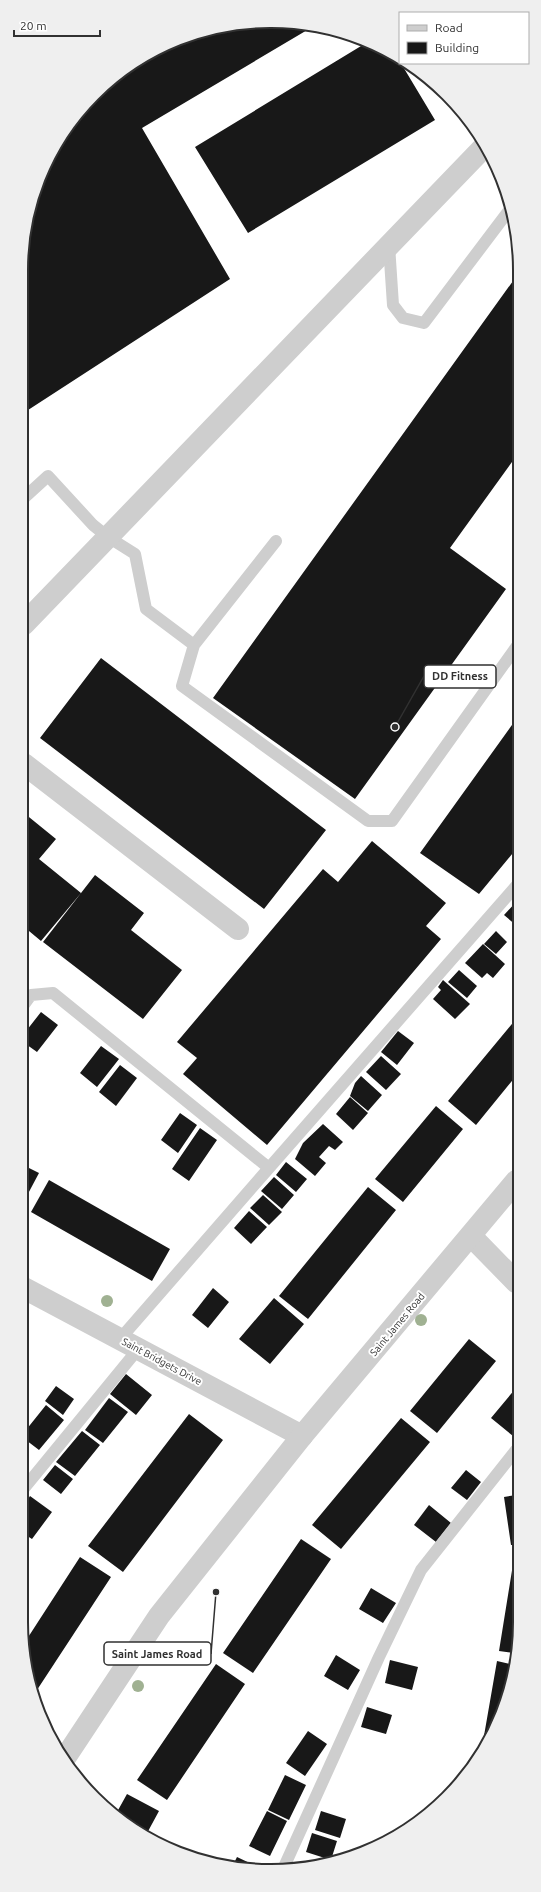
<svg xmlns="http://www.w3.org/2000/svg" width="541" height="1892" font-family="Ubuntu,sans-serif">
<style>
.building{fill:#181818}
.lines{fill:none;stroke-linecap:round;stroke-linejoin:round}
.service{stroke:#cecece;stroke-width:12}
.minor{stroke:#cecece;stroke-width:22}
.tertiary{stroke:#cecece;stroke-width:22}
.tree{fill:#a0b192}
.labels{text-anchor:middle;stroke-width:4;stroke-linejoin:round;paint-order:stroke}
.street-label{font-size:10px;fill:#313131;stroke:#fff}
.rim{fill:none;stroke:#313131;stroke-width:2}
.leader{fill:none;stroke:#313131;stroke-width:1.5}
.callout-dot{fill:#313131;stroke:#fff;stroke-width:1.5}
.callout{fill:#fff;stroke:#313131;stroke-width:1.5}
.callout-label{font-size:11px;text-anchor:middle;font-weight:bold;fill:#313131}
</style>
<rect width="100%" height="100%" fill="#fff"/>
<path class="building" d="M222,26h92l-172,102 88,151 -205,133 1,-190 37,-90 69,-69z
M366,43l30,12 39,65 -187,113 -53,-86z
M518,274l-1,181 -67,93 56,41 -151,210 -142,-101z
M101,658l225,172 -62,79 -224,-171z
M517,718v130l-38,46 -59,-41z
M24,813l32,26 -17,20 42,34 -40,48 -18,-15z
M372,841l74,62 -20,23 15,13 -174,206 -84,-71 14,-16 -20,-16 146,-173 15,13z
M95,875l49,38 -13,17 51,40 -39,49 -100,-77z
M517,901v25l-13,-11z
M496,931l11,11 -11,12 -12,-10z
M483,944l22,20 -12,14 -6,-5 -5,5 -17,-15z
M459,970l18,16 -10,12 -19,-16z
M443,980l27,24 -15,15 -22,-20 8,-9 -3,-3z
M41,1012l17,13 -21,27 -14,-10v-7z
M516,1019v57l-40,49 -28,-24z
M398,1031l16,12 -17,22 -16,-13z
M101,1046l18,13 -22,28 -17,-14z
M381,1056l20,18 -15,16 -20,-18z
M120,1065l17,13 -21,28 -17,-14z
M361,1076l21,19 -14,16 -18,-15 5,-13z
M350,1097l18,16 -15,17 -17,-16z
M436,1106l27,23 -60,73 -28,-23z
M180,1113l17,12 -19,28 -17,-13z
M323,1124l20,18 -8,8 -6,-4 -10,11 7,6 -11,13 -20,-17 8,-16z
M200,1128l17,12 -28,41 -17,-12z
M286,1162l21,17 -11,13 -20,-17z
M23,1165l16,8 -17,32z
M274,1177l20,18 -12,14 -21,-18z
M49,1180l121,69 -18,32 -121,-69z
M368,1187l28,23 -88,109 -29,-23z
M263,1195l19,17 -13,13 -19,-17z
M249,1211l18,16 -16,17 -17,-16z
M213,1288l16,14 -21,26 -16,-13z
M274,1298l30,26 -34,40 -31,-25z
M469,1339l27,22 -59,72 -27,-22z
M126,1374l26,21 -16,20 -26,-21z
M56,1386l18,13 -11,16 -18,-14z
M516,1388v44l-3,4 -22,-18z
M109,1398l19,14 -25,31 -18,-13z
M46,1405l18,15 -25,30 -17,-13v-2z
M189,1414l34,26 -100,132 -35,-26z
M401,1418l29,24 -89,107 -29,-24z
M82,1431l18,14 -25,31 -19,-14z
M55,1465l18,14 -12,15 -18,-14z
M466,1470l15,12 -14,18 -16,-12z
M516,1495l-1,50h-4l-7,-48z
M30,1496l22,16 -20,27 -11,-7v-22z
M429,1505l22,18 -15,19 -22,-17z
M301,1539l30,20 -78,114 -30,-20z
M80,1557l31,20 -76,116 -10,-51z
M514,1558h1v95l-16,-2z
M371,1588l25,15 -13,20 -24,-14z
M336,1655l24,15 -12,20 -24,-14z
M390,1660l28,7 -6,23 -27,-7z
M497,1661l18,4v5l-29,76 -5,7z
M216,1664l29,20 -78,116 -30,-20z
M367,1707l25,8 -6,19 -25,-7z
M308,1731l19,13 -22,32 -19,-13z
M285,1775l21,10 -17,35 -21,-10z
M127,1794l32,17 -13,24 -29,-23z
M267,1811l20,10 -17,35 -21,-10z
M321,1811l25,8 -6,19 -25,-8z
M312,1833l25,8 -6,19 -25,-8z
M237,1857l25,12 -8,1 -21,-5z"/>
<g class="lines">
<path class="service" d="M389,245l4,60 10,13 21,5 86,-114
M25,497l23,-21 45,49 15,12 27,17 11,55 48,36 82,-104
M194,645l-12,41 186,135h24l125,-175
M23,1006l8,-11 22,-2 216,175 -149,171
M269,1168l248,-283
M21,1492l118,-144
M284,1867l95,-210 42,-87 95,-120"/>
<path class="minor" d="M24,624l460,-477
M24,764l214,165
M471,1236l45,46
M22,1287l280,149"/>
<path class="tertiary" d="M65,1758l94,-142 143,-180 214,-255"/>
</g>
<g class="tree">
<circle cx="107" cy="1301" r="6"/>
<circle cx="421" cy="1320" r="6"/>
<circle cx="138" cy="1686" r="6"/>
</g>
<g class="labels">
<g class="street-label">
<text transform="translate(397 1324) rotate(-50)" y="4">Saint James Road</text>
<text transform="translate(162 1361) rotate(28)" y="4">Saint Bridgets Drive</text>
</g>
</g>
<path d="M0 0H541V1892H0ZM270 28H271A242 242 0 0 1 513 270V1622A242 242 0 0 1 271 1864H270A242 242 0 0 1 28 1622V270A242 242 0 0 1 270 28Z" fill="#efefef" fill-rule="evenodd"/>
<path class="rim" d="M270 28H271A242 242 0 0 1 513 270V1622A242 242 0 0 1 271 1864H270A242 242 0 0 1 28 1622V270A242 242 0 0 1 270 28Z"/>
<path class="leader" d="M395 727L424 676M216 1592L211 1654"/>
<g class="callout-dot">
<circle cx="395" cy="727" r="4"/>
<circle cx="216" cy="1592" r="4"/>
</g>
<g class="callout">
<rect x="424" y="665" width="72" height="23" rx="4"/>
<rect x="104" y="1642" width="107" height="23" rx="4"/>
</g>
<g class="callout-label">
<text x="460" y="680">DD Fitness</text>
<text x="157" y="1658">Saint James Road</text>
</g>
<rect x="399" y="12" width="130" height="52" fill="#ffffff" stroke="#adadad"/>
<rect x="407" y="25" width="20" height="6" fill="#cecece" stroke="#adadad"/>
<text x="435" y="32" font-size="12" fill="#313131">Road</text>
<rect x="407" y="42" width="20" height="12" fill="#181818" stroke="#adadad"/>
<text x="435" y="52" font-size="12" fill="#313131">Building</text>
<path d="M14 30v6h86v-6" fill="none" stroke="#313131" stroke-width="2"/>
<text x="20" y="30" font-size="12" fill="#313131" stroke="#ffffff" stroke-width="3" paint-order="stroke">20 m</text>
</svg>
